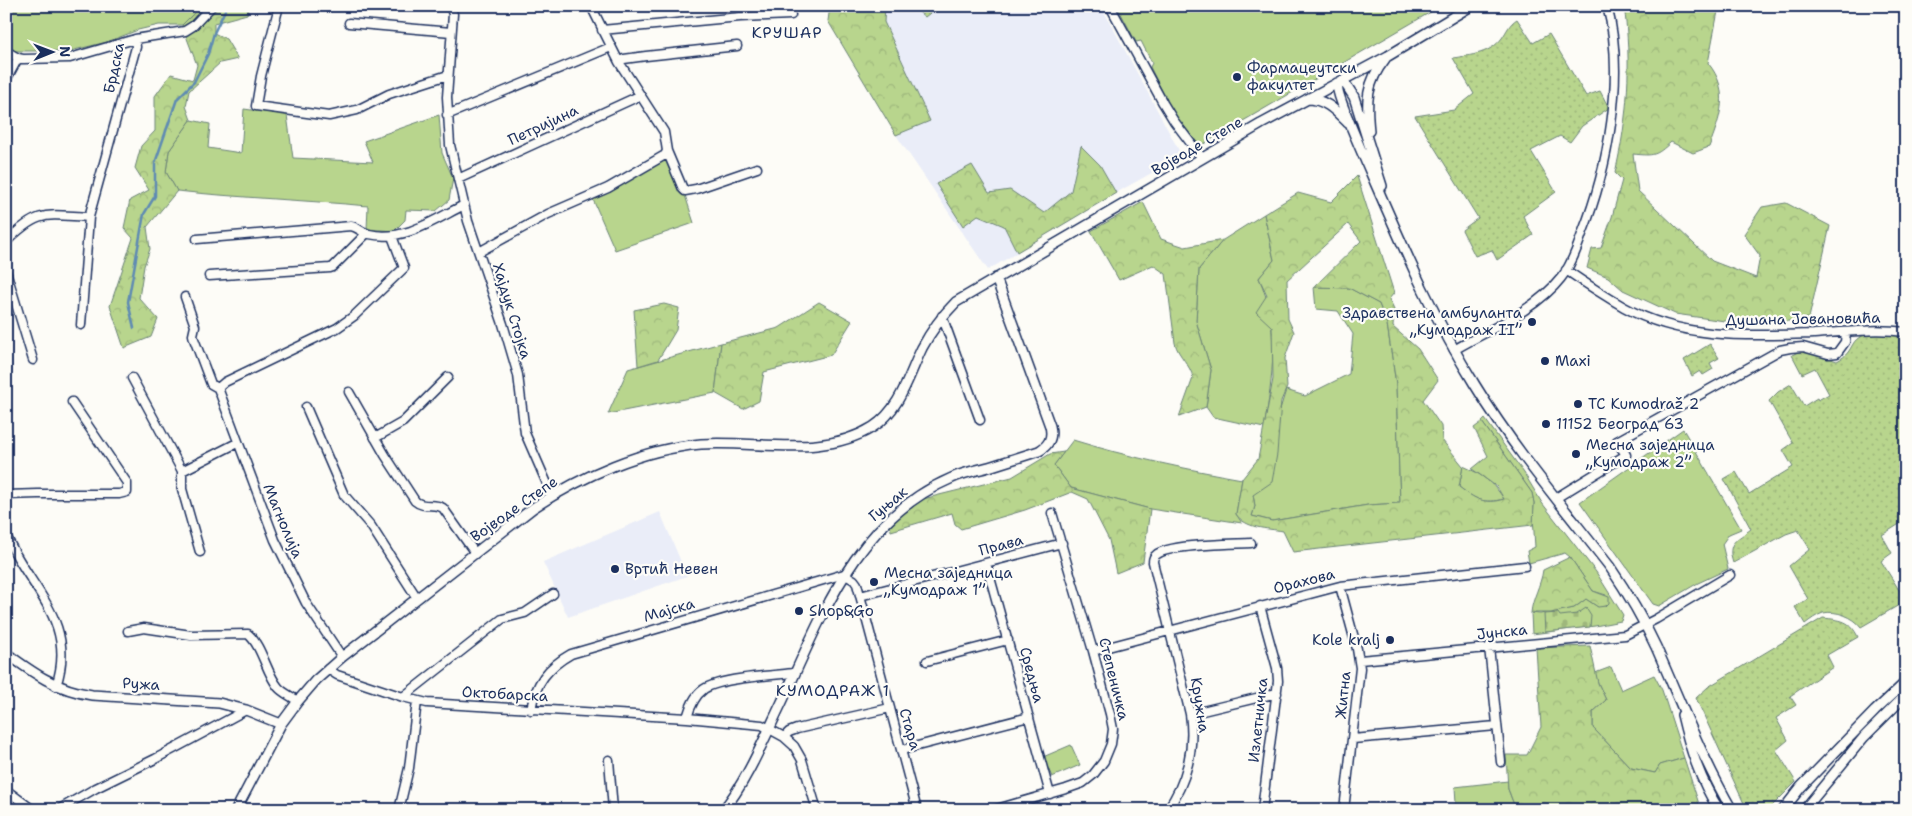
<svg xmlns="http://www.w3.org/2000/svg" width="1912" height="816" font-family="'Shantell Sans',sans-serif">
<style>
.built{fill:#eaedf8}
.grass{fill:#b8d58d;stroke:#6a8276}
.forest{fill:url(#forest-crowns);stroke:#6a8276;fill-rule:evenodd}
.cemetery{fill:url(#cemetery-stones);stroke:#6a8276}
.park{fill:url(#park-dots);stroke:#6a8276}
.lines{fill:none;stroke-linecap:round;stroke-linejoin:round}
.stream{stroke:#5f8bb3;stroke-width:2.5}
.minor-casing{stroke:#1b2f5e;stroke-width:11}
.tertiary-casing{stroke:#1b2f5e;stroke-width:12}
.minor{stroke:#fdfcf7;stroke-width:8}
.tertiary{stroke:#fdfcf7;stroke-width:9}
.poi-dot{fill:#1b2f5e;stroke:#fdfcf7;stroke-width:2}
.labels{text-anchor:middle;stroke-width:4.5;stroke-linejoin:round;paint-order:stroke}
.street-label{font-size:15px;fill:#1b2f5e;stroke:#fdfcf7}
.poi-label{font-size:15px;fill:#1b2f5e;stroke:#fdfcf7;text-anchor:start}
.neighbourhood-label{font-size:16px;letter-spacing:1px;fill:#1b2f5e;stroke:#fdfcf7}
</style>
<defs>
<pattern id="forest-crowns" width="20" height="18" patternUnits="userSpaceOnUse" patternTransform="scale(1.25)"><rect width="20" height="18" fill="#b8d58d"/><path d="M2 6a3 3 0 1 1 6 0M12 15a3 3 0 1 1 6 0" fill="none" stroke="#9eb77c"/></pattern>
<pattern id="cemetery-stones" width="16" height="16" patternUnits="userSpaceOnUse" patternTransform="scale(1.25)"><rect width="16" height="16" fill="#b8d58d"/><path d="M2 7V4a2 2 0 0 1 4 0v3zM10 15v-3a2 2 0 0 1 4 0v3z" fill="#9eb77c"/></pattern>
<pattern id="park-dots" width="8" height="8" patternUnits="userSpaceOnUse" patternTransform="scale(1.25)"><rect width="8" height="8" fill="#b8d58d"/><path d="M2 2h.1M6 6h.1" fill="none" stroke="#9eb77c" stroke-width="1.8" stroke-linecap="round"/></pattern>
</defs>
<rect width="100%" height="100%" fill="#fdfcf7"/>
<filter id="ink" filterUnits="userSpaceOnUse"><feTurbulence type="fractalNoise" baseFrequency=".02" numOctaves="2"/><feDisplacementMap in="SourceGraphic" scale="10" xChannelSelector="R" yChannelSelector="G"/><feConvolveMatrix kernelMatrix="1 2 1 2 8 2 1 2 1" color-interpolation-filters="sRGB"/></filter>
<g filter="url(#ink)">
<path class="built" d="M885,6h26l14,11 14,-11h162l81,150 -59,33 -135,81 -92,-135 33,-14 -45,-99z
M660,512l27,64 -119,41 -25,-55z"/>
<path class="grass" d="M6,6h192l-1,5 -15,14h-23l-21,5 -31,12 -37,9h-55l-9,-5z
M1117,6h316l1,2 7,-2 -241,140 -28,-35 -22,-44 2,-4 -11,-22 -5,1z
M244,109l43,6 6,43 80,4 -9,-21 75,-26 3,38 11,25 -4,22 -13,11 -30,-1 -1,10 -11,11 -27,-2 1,-23c-63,-6 -127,-8 -191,-15l-11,-19 3,-21 22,-31 19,4 -2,24 33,5z
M665,155l18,34 11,34 -79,27 -24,-55z
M1264,214l10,46 -15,18c21,47 14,100 5,150l-51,-11 -7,-10 5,-37 -15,-49 3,-52 24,-29z
M1314,287l35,1 30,16 8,20 9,60 4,119 -32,2 -96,16 -20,-5 3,-10 -2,-11 33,-105 19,6 44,-22 4,-40 -15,-23 -22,-2z
M721,343l-6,50 -107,21 20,-45z
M1485,419l39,54 18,30 54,69 27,43 -2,6 -26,5 -63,8 -1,-21 9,1 34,-6 12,-9 12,8 8,-12 -13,-4 -23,-34 -5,-4 -36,10 -2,-12 8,-4 -2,-30 1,-14 -2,-10 -50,-71z
M1683,429l58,100 -12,5 -7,10 6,25 -30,14 -39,23 -6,-2 -73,-102z
M1073,440c55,17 112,29 169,39l-6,35 6,9 -92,-14 -79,-21 -17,-23z
M1463,466c17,7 32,18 41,33 -21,5 -28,1 -45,-12z
M1611,667l10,23 33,-15 8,15 22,68 -24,7 -5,8 -24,-5 -38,-40v-16l13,-12 -8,-17 -3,-10z
M1071,745l9,20 -28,12 -9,-20z
M1508,781v8l8,21h-65l5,-7 -1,-16z"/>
<path class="forest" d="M198,6h52l-3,8 -33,9v10l12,6 12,20 -18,4 -31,28 -3,15 5,14 -22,31 -3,21 11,19 -30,36 3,22 -6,17 -5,32 19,21 -7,18 -27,11 -14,-42 23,-68 -9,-10 6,-28 19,-10 -14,-22 6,-22 14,-15v-35l16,-22 22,6 4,-15 -15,-40 14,-14z
M830,6h55l-1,16 46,99 -34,14 -68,-114z
M911,6h28l-14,11z
M1624,6h95l-11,57c23,28 12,55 1,84l-16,6 -22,-11c-15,14 -17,14 -38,12l5,37 74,70 44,17 4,-22 -16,-22 18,-27 24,-4 44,23 -21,92 -34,5 -43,-1 -57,-8 -52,-24 -15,-13 -21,-9 5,-19 9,-1 11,-31 10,-37 -7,-7c13,-54 17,-112 9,-167z
M1081,146l19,19 16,28 -99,59 -13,-26 -26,-11 -15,11 -27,-42 36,-19 17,28 21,-3 34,23 27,-22z
M1357,176l37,117 -5,6 5,11 -1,17 25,22 20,31 -15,20 18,26 1,14 21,26 -4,21c16,12 25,18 45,12l-7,-12 -25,-18 16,-13 -14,-28 8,-6 50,71 2,10 -1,22 -240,27 -10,-21c-17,-3 -37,-2 -47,-17l6,-35 16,-20 15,-80 -1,-52 -16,-15 11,-17 -8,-17 15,-18 -10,-46 34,-21 33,9zM1348,224l13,17 -47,46 35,1 30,16 8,20 9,60 4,119 -32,2 -96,16 -20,-5 3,-10 -2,-11 19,-13 5,-28 4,-53 6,-14 -2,-29 9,-26 -6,-13 -1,-39z
M1143,202l18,37 24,8 38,-7 -24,29 -3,52 15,49 -5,37 -27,10 14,-39c-2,-13 -15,-22 -18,-35l-9,-69 -13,-9 -34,15 -28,-49z
M819,302l33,19 -21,34 -67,17 -5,29 -16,8 -28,-16 6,-50 58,-15z
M664,304l15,4 -3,22 -18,30 -20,6 -4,-56z
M1064,452l-10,13 17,23 79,21 -7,53 -27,11 -7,-33 -21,-41 -16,-7 -47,18 -64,19 -6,-5 -3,-11 -61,18 -1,-8 33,-24 89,-22 38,-23z
M1570,557l23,34 16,6v6l-3,3 -8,1 -12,-8 -12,9 -23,5h-20c1,-14 10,-28 12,-43z
M1590,646l8,37 8,17 -13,12v16l38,40 24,5 5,-8 24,-7 15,46 -8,6h-175l-8,-21 -2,-34h21l14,-28 -5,-79z"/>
<path class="cemetery" d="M1586,608l5,8 -1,11 -45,5 -1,-18 14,-1 2,3 17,-2z"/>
<path class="park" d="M1517,19l16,24 16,-9 37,62 14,-5 9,17 -27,18 -12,16 -10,-6 -29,15 25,41 -33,24 10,19 -36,25 -5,-10 -17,6 -13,-26 16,-12 -63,-102 39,-6 20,-16 -21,-36c19,-3 37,-4 49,-20 5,-7 7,-14 15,-19z
M1871,334l26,1 9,13v8l-5,5 5,8v151l-24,15 10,18 -11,8 25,40 -45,26c-7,-10 -25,-17 -38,-14 -6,2 -13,7 -18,11l-10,-17 13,-8 -19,-33 21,-17 -12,-19 -12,4 -53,29c-7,-21 4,-23 18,-34l-27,-50 12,-7 13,22 44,-27 -10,-17 10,-7 -24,-42 9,-9 13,-8 13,22 13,-8 1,2 11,-6 -14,-26 -13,6 -10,-19 10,-5 35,11c20,-10 10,-24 34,-27z
M1710,344l9,14 -9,5 3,6 -10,6 -3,-4 -8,5 -8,-16z
M1823,618c18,2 27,2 35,19l-31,18 6,12 -43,29 6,9 -20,13 12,22 -12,10 20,32 -28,28h-21l-51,-112 12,-11z"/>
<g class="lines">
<path class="stream" d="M134,328l-6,-26 16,-88 11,-18v-33l22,-64 17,-17 14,-28 6,-21 13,-27"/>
<g class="minor-casing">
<path id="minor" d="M279,6l-18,70 -5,30 73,10 28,-6 32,-16 59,-19
M450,6l3,8 -6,83 3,48 18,76 35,103 15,51 7,58 27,62
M591,6l28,56 45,70 3,19 16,38 2,2 11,-2 61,-21
M1110,6l53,97 11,18 28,37
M349,23l102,9
M602,30l138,-13 51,-2
M6,51l12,7 5,1 47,-1 65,-19 50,-8 8,-5 19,-20
M619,62l5,-3 22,-3 91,-10
M6,80l12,-22
M447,115l164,-68
M458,179l181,-83
M197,239l154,-13c7,1 11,7 18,8 35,8 65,-14 95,-29
M6,242c33,-33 40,-27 83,-25
M479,252l69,-38 60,-26 57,-33 2,-4
M1566,270c19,13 39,26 58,37 59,33 126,29 190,27 31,-2 61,-6 92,-2
M6,271l27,89
M209,276l121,-8 3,-1 33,-33
M185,297l10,29 -2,9 1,4 17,45 7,4 57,152 31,63 36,54
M942,316l38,104
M81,325l8,-108 47,-170 -1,-8
M1454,350c34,-20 82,-40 107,-72 10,-12 16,-29 21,-44 26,-65 44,-159 25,-228
M132,378l50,93v18l18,63
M218,388l7,-6 112,-54 17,-12 50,-48 -12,-32
M349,392l36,63 30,46c9,8 19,1 28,7l32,45
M306,407l38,88 27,31 46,72
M375,438l28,-16 45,-45
M182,471l55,-28
M6,495l32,-1h81l8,-2v-9l-55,-81
M1556,498l70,-43 -9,-14 163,-91 10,-2 13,-1 25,7 9,-1 8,-11 1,-10
M6,535c23,54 72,86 50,151
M986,563l64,231
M1340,586l17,63 3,19 -16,142
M860,596l202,-53
M1260,606l17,62 1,13 -16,129
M128,631l16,-3 47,7 57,-1c14,12 18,38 30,53 5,6 13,9 20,14
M1489,647l12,115
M1093,651l247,-65 185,-20
M1360,660l265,-25 31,-16 74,-44
M927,661l81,-21
M328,669l9,6 66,22 24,6 260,15 75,7 22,12 10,9 8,14 15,50
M403,697l99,-78 23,-6 28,-19
M531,710c4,-27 17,-43 40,-56l273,-80 10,6 3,4 60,226
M1190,714l87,-21
M687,718c3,-11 7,-22 17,-29 17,-11 70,-14 91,-16
M784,737l5,-5 8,-3 93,-21
M1353,739l143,-13
M902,750l127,-33
M609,760l4,50
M6,790l27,20
M58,810l38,-22 59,-29 91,-49
M399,810l10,-42 8,-67
M993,810l73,-21 17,-6 10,-8 11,-14 7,-17 2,-15 -3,-15 -17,-63 -41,-138
M1167,810c20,-28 28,-62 23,-96l-37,-152c0,-3 0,-5 3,-7 12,-11 76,-11 95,-12"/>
</g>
<g class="tertiary-casing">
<path id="tertiary" d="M1343,80l11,17 28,89
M1337,83c0,9 4,17 7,26 9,23 19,46 29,69 31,71 61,141 102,207 39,64 89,123 135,182 17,25 33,52 46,80 24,54 46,111 76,163
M1307,99c19,0 29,12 41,24
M1369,131c-3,-29 -3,-48 16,-72
M6,653c27,20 51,37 86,42l127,8 27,7 35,14
M1682,715c8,34 18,65 37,95
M236,810l45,-86 17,-23 18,-21 26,-23 191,-149c49,-32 109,-59 168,-64 57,-4 121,15 172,-17 27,-17 36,-52 49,-79 9,-17 20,-32 34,-46l305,-178 127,-68 83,-50
M723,810c22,-25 43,-75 58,-106 41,-88 75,-185 171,-226 13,-6 27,-8 40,-12 16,-5 31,-10 47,-15 10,-6 14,-13 11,-25l-54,-148
M1783,810l18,-23 74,-76 31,-29
M1804,810l60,-73 42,-42"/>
</g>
<use href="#minor" class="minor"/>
<use href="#tertiary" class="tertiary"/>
</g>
</g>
<g class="poi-dot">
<circle cx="1237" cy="77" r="5"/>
<circle cx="1532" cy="322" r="5"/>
<circle cx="1545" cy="361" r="5"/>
<circle cx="1578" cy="404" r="5"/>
<circle cx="1546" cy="424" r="5"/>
<circle cx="1576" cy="454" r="5"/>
<circle cx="615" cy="569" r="5"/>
<circle cx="874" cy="582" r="5"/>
<circle cx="799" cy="611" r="5"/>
<circle cx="1390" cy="640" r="5"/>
</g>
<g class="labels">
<g class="street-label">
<text transform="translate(114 68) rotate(-78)" y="5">Брдска</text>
<text transform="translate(543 125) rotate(-25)" y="5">Петријина</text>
<text transform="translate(1197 146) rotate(-30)" y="5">Војводе Степе</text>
<text transform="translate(512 311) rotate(73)" y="5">Хајдук Стојка</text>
<text transform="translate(1803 319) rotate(-1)" y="5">Душана Јовановића</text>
<text transform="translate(888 504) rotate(-40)" y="5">Гуњак</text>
<text transform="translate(514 509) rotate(-35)" y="5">Војводе Степе</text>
<text transform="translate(283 521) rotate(67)" y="5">Магнолија</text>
<text transform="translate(1001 545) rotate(-15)" y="5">Права</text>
<text transform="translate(1304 581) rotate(-14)" y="5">Орахова</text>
<text transform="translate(669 610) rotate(-16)" y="5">Мајска</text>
<text transform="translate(1502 632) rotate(-6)" y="5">Јунска</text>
<text transform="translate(1032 675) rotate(75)" y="5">Средња</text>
<text transform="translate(1114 679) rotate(76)" y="5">Степеничка</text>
<text transform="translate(141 684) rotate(3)" y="5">Ружа</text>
<text transform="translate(505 694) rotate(3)" y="5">Октобарска</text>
<text transform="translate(1343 695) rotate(-84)" y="5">Житна</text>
<text transform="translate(1200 705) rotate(81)" y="5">Кружна</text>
<text transform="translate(1258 720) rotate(-84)" y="5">Излетничка</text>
<text transform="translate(910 729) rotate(74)" y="5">Стара</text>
</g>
<g class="poi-label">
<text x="1247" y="73">Фармацеутски<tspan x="1247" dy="17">факултет</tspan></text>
<text x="1522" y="318" text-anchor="end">Здравствена амбуланта<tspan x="1522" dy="17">„Кумодраж II”</tspan></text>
<text x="1555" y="366">Maxi</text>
<text x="1588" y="409">TC Kumodraž 2</text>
<text x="1556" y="429">11152 Београд 63</text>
<text x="1586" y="450">Месна заједница<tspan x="1586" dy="17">„Кумодраж 2”</tspan></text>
<text x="625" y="574">Вртић Невен</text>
<text x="884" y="578">Месна заједница<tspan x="884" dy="17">„Кумодраж 1”</tspan></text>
<text x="809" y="616">Shop&amp;Go</text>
<text x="1380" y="645" text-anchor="end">Kole kralj</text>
</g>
<g class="neighbourhood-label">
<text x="787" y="38">КРУШАР</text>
<text x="833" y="696">КУМОДРАЖ 1</text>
</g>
</g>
<rect width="1912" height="816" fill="none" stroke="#fdfcf7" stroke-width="25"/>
<rect x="12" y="12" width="1887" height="791" fill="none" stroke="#1b2f5e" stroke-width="2" filter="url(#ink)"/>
<g transform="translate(52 52) rotate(89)" stroke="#fdfcf7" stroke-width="4" paint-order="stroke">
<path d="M0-4L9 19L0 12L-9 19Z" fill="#1b2f5e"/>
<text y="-8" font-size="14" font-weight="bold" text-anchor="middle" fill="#1b2f5e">N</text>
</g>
</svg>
